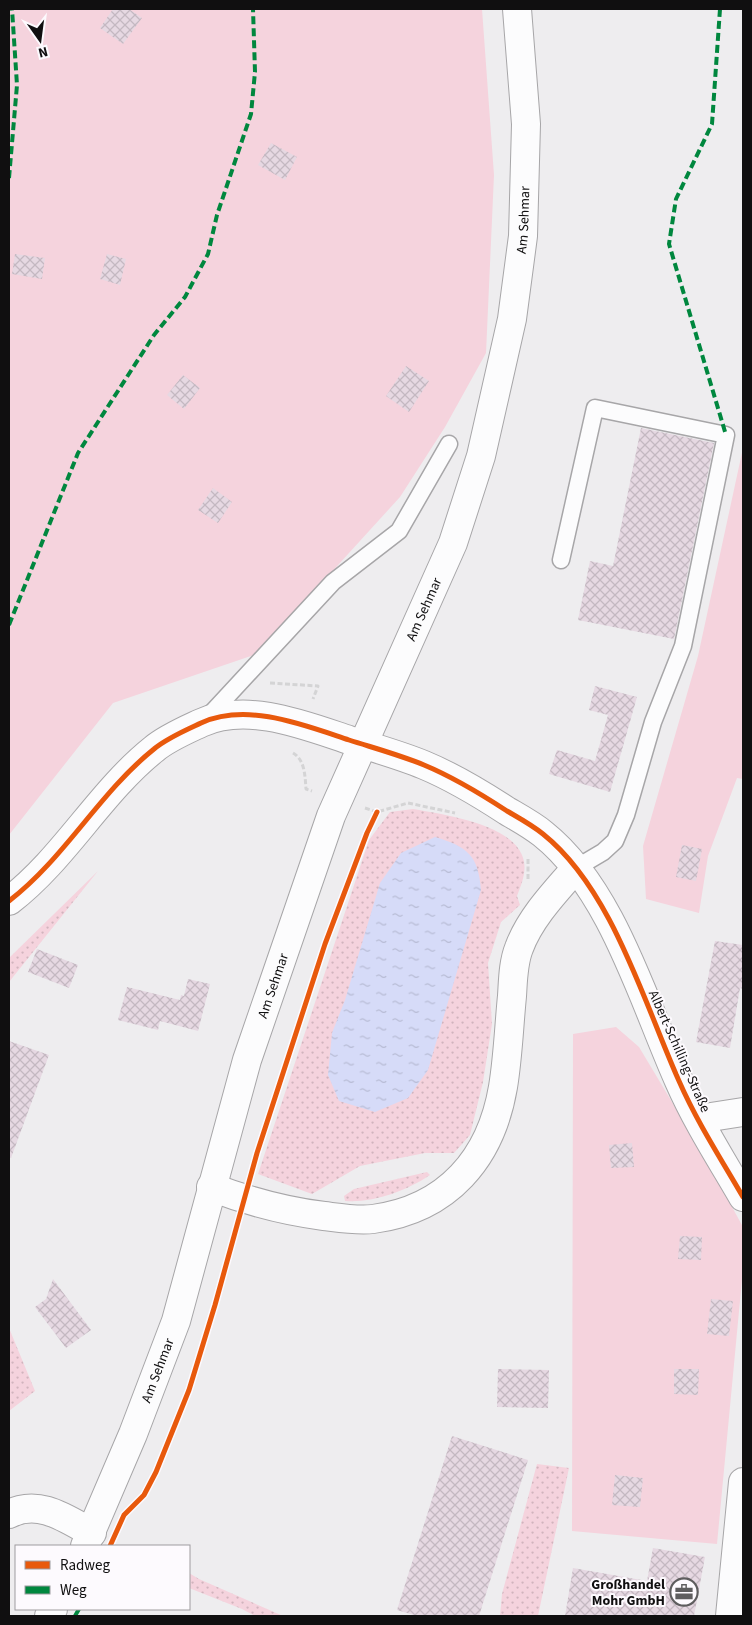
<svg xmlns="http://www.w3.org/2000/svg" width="752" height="1625" font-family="'Source Sans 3',sans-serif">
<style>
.grass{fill:url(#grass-dots)}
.green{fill:#f5d3dd}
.water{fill:url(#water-ripples)}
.building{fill:url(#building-cross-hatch)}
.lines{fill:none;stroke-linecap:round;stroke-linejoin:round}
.lane-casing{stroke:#a7a6a8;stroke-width:19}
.street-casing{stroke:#a7a6a8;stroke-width:30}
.secondary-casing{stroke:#a7a6a8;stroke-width:30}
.path{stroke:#d4d4d5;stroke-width:3;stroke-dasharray:5 2.5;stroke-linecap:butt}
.lane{stroke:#fcfcfd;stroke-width:16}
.street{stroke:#fcfcfd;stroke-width:28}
.secondary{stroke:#fcfcfd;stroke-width:28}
.quiet{stroke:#00873e;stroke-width:4;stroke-dasharray:8 4;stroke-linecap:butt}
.cycleway-casing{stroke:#fdfafe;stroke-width:8}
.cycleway{stroke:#e8590c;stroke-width:5}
.labels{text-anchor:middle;stroke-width:4;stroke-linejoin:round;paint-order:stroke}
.street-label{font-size:14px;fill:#100f10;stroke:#fdfafe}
.poi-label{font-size:14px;font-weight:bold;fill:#100f10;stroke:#fdfafe;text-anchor:end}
</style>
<defs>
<pattern id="grass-dots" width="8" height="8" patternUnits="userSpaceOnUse" patternTransform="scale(1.25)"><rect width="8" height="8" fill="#f5d3dd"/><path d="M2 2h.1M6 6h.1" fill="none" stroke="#d1b4bd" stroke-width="1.8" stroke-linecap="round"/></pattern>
<pattern id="water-ripples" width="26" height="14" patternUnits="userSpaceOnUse" patternTransform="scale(1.25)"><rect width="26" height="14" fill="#d6dbf8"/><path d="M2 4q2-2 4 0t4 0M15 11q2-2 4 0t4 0" fill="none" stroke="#b7bbd4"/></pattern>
<pattern id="building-cross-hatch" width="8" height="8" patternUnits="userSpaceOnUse" patternTransform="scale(1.25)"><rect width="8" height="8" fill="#e6d8e2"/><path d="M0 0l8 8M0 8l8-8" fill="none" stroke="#c4b8c1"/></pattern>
</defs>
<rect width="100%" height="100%" fill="#eeedef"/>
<path class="grass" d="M413,809c29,5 97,15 109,46 6,14 0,28 -5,41l3,9 -19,17 -13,41 4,61 -9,58 -13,53 -16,18h-29l-65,13 -48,28 -54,-20 111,-334 21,-28z
M98,871l-89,111v-24z
M427,1172l3,3c-24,16 -56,28 -85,26l-1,-5 10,-7z
M9,1328l26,63 -26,20z
M537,1464l32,4 -31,148h-38l2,-22z
M189,1573l10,6 84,37h-28l-13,-7 -53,-21z"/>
<path class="green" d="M9,9h473l12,166 -8,178 -41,74 -45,70 -143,157 -144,49 -104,132z
M743,448v331l-6,-1 -29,78 -9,57 -53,-14 -3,-53 55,-190z
M616,1027l23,20 63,105 41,75v42l-26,275 -145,-13 1,-497z"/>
<path class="water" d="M435,837c33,10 43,18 46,53l-53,180 -20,28 -33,14 -36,-11 -11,-26 4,-42 13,-33 35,-117 21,-30z"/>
<path class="building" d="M113,9h16l13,9 -19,26 -23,-16z
M271,143l26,14 -12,23 -27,-15z
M15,254l30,4 -3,21 -30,-5z
M107,254l19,5 -6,26 -20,-6z
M406,366l23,15 -20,31 -23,-16z
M183,375l17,13 -16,21 -17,-14z
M641,428l73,15 -40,196 -96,-19 12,-59 23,5z
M213,488l19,14 -14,21 -20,-13z
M595,686l42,11 -27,95 -61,-18 8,-24 38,11 13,-46 -19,-5z
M682,845l20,4 -6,32 -20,-4z
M715,941l28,4v44l-3,-1 -10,60 -34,-6z
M37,949l41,16 -9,23 -41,-16z
M188,979l22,5 -12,47 -38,-10 -2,9 -40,-10 9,-33 53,13 1,-5 3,1z
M9,1041l40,14 -38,103 -2,-1z
M632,1143l2,24 -23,1 -2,-23z
M680,1236l22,1 -1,23 -23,-1z
M53,1279l38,51 -25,18 -31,-41 11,-8z
M711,1299l22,2 -4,35 -22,-2z
M498,1369l51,1 -1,38 -51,-1z
M674,1369h25l-1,26 -24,-1z
M452,1436l76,24 -49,156h-62l-20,-6z
M615,1475l28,3 -3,29 -28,-2z
M653,1548l52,9 -11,59h-129l8,-48 74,13z"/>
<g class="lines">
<g class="lane-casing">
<path id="lane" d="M561,560l34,-152 131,27 -43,211 -30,76 -27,93 -11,26 -12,11 -27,16
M206,719l127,-137 66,-51 50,-87"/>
</g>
<g class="street-casing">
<path id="street" d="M9,901c56,-43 90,-108 145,-152 13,-11 32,-19 47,-26 46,-21 103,2 148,17 25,8 51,15 75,25 29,12 57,29 83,46 12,7 25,14 36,23 69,55 101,169 136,247 18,41 42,78 64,116
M698,1119l45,-7
M211,1187c39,15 72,24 113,29 16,2 34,5 49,3 75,-10 118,-61 130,-132 5,-30 6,-61 9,-91 1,-15 1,-33 7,-48 11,-30 36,-56 57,-80
M9,1514c30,-15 56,4 83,19
M730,1616l13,-134"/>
</g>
<g class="secondary-casing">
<g id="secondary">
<path id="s1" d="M85,1546l48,-112 43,-113 71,-261 84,-244 122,-273 28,-87 31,-137 11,-83 3,-112 -9,-115"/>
<path d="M49,1616l4,-7"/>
</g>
</g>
<path class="path" d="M270,683l48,3 -5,13
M293,753c12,7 12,23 13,36l6,2
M365,808l12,4 31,-9 47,10
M528,859v21"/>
<use href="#lane" class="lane"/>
<use href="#street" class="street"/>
<use href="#secondary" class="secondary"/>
<path class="quiet" d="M720,9l-8,115 -36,75 -7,45 57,191
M9,178l8,-93 -5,-76
M9,625l69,-172 76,-118 31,-38 23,-43 9,-39 34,-101 4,-42 -2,-63
M75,1616l4,-7"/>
<g class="cycleway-casing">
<path id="cycleway" d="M9,901c56,-43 90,-108 145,-152 13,-11 32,-19 47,-26 46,-21 103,2 148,17 25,8 51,15 75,25 29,12 57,29 83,46 12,7 25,14 36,23 69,55 101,169 136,247 18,41 42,78 64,116
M110,1546l14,-31 20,-20 12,-23 33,-82 26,-85 42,-152 68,-209 42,-111 10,-21"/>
</g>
<use href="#cycleway" class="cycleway"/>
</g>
<defs>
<g id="office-ring" transform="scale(1.4375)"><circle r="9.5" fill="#fdfafe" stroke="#5e5d5e" stroke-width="1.5"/><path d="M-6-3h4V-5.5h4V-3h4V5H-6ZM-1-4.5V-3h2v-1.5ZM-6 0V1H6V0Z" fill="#5e5d5e"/></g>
</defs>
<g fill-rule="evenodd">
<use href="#office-ring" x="684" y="1592"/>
</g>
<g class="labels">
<g class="street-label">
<text dy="5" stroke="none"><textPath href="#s1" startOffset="1402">Am Sehmar</textPath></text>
<text dy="5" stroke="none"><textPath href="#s1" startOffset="998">Am Sehmar</textPath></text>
<text dy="5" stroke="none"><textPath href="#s1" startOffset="592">Am Sehmar</textPath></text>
<text transform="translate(680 1051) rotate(66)" y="5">Albert-Schilling-Straße</text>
<text dy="5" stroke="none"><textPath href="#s1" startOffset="190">Am Sehmar</textPath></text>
</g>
<g class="poi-label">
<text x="665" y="1589">Großhandel<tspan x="665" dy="16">Mohr GmbH</tspan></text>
</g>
</g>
<rect width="752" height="1625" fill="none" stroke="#100f10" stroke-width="20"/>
<rect x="15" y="1545" width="175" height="65" fill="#fdfafe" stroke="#9e9c9f"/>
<rect x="25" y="1561" width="25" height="8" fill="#e8590c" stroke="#9e9c9f"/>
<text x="60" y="1570" font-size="15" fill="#100f10">Radweg</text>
<rect x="25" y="1586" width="25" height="8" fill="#00873e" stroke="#9e9c9f"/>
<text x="60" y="1595" font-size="15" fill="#100f10">Weg</text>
<g transform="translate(40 40) rotate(166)" stroke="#fdfafe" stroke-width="4" paint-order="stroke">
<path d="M0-4L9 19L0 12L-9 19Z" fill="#100f10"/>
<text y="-8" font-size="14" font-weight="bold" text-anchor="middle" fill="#100f10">N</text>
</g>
</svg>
